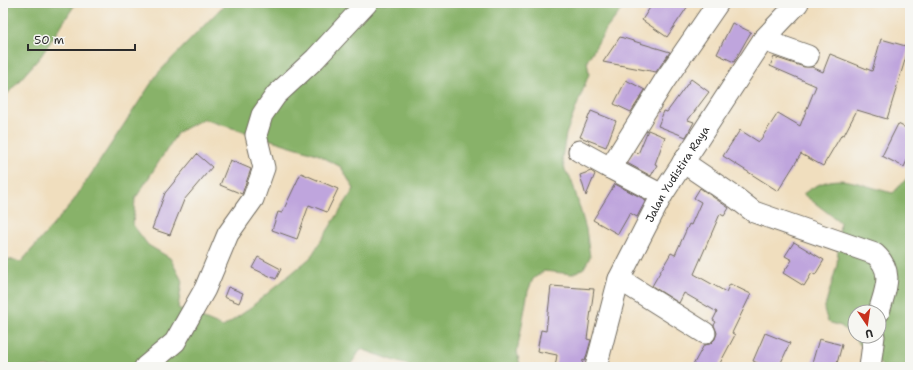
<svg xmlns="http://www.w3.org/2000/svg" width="913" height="370" font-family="'Shantell Sans',sans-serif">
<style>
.forest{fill:#88b269;stroke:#5a6e4a;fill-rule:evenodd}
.building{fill:#bfa5dd}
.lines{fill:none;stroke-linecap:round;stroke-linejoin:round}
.minor-casing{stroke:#706a5e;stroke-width:23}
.minor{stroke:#fff;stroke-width:21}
.labels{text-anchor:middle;stroke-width:3;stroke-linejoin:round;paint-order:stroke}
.street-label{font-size:11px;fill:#2b2b2b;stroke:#f6f6f2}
</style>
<rect width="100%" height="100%" fill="#f6f6f2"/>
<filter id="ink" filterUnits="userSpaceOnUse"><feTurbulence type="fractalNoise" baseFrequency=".025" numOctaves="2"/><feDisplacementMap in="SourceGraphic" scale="8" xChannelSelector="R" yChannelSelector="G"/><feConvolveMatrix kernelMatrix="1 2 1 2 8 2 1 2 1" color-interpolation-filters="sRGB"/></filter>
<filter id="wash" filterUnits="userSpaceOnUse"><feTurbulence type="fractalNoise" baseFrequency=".012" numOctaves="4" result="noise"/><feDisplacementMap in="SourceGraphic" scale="16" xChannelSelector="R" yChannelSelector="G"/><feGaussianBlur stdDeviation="0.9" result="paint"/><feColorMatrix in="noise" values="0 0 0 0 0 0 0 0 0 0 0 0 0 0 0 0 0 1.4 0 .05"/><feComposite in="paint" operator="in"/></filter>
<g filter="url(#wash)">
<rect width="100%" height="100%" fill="#f0debe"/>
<path class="forest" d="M3,3h73l-35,53 -38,43z
M226,3h401l-20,25 -20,33 2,13 -23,60 -4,24 3,12 7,11 14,48 4,28 -6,11 -12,6 -28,-3 -11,8 -5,12 -11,61 3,13 -1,2h-106l-52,-18 -12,18h-346v-109l18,4 51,-59 86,-130zM203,119l114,35 24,13 13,22 -44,69 -65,54 -22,15 -45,-19 4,-27 -12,-23 -22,-13 -15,-20 2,-26 43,-67z
M910,175v192h-27l-42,-41 -13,-4 -4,-12 13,-45 3,-43 -37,-28c35,-26 53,-9 90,-1zM855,312h24v24h-24z"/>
<g id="blocks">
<path class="building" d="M653,3h37l-23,34 -25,-17z
M732,23l19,9 -17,30 -17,-8z
M620,37l50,15 -14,20 -53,-10z
M881,39l28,8 -22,72 -30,-9 -13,25 -2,-1 -19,32 -22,-12 -23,37 -55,-35 17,-26 19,12 19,-29 22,13 16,-40 -46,-20 4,-9 30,10h8l11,5 7,-18 42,17z
M691,79l18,13 -21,28 6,2 -8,15 -28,-11 6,-15 3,1z
M626,80l19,10 -14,22 -17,-8z
M591,111l25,10 -10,26 -26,-10z
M898,124l12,6v24l-6,13 -22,-11z
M648,130l17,7 -10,27 2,1 -6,11 -24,-13 8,-12 3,3z
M197,154l15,13 -28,33 -14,35 -18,-6 13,-36z
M230,160l21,9 -9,25 -22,-9z
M591,171l4,3 -9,22 -6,-21z
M301,173l37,16 -11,23 -18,-7 -12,34 -25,-9 6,-18 4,1z
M615,184l31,16 -9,17 -7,-4 -12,21 -25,-14z
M700,188l29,20 -5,8 -4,-2 -26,60 32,18 4,-8 21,10 -19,39 3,2 -17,32h-26l12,-22 6,-1 5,-5 2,-6 -3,-8 2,-3 -3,-2 4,-8 -33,-19 -5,10 -27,-17 19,-33 4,2 14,-31 2,1 10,-23 -7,-4z
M794,242l30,18 -9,15 -3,-2 -8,13 -21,-13 9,-13 -7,-4z
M258,257l23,12 -5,10 -24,-11z
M551,286l43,3 -7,50 4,1 -6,21 -2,-1 -1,7h-27l2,-12 -20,-4 4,-21 5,1z
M228,287l15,6 -4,10 -15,-6z
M765,333l25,10 -11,24h-13l-13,-6z
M819,339l23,6 -6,22h-25z"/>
</g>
</g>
<g filter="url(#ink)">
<use href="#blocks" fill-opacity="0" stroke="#706a5e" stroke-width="1"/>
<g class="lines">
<g class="minor-casing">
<g id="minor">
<path d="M763,40l45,16"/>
<path d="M579,151l31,17"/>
<path d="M683,162l53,36 18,14 121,42c20,18 10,36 4,58"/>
<path d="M662,195l-52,-27 55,-88 53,-77"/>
<path d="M619,279l86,54"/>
<path d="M145,367l30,-25 30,-53 23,-55 25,-35 11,-31 -8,-33 6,-20 14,-20 39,-36 52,-56"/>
<path id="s1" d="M596,367l23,-88 43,-84 101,-155 35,-37"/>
<path d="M870,367l4,-31"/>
</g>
</g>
<use href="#minor" class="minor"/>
</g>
</g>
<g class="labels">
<g class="street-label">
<text dy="4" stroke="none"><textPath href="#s1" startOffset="211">Jalan Yudistira Raya</textPath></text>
</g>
</g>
<rect width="913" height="370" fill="none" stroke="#f6f6f2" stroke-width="16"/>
<g transform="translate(867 324) rotate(167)"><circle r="19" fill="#f6f6f2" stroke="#a5a5a2"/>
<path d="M0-3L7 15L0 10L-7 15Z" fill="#c8321e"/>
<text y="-6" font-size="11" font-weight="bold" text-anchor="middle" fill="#2b2b2b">U</text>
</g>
<path d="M28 44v6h107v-6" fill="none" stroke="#2b2b2b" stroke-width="2"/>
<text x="34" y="44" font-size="12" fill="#2b2b2b" stroke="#f6f6f2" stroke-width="3" paint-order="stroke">50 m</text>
</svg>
